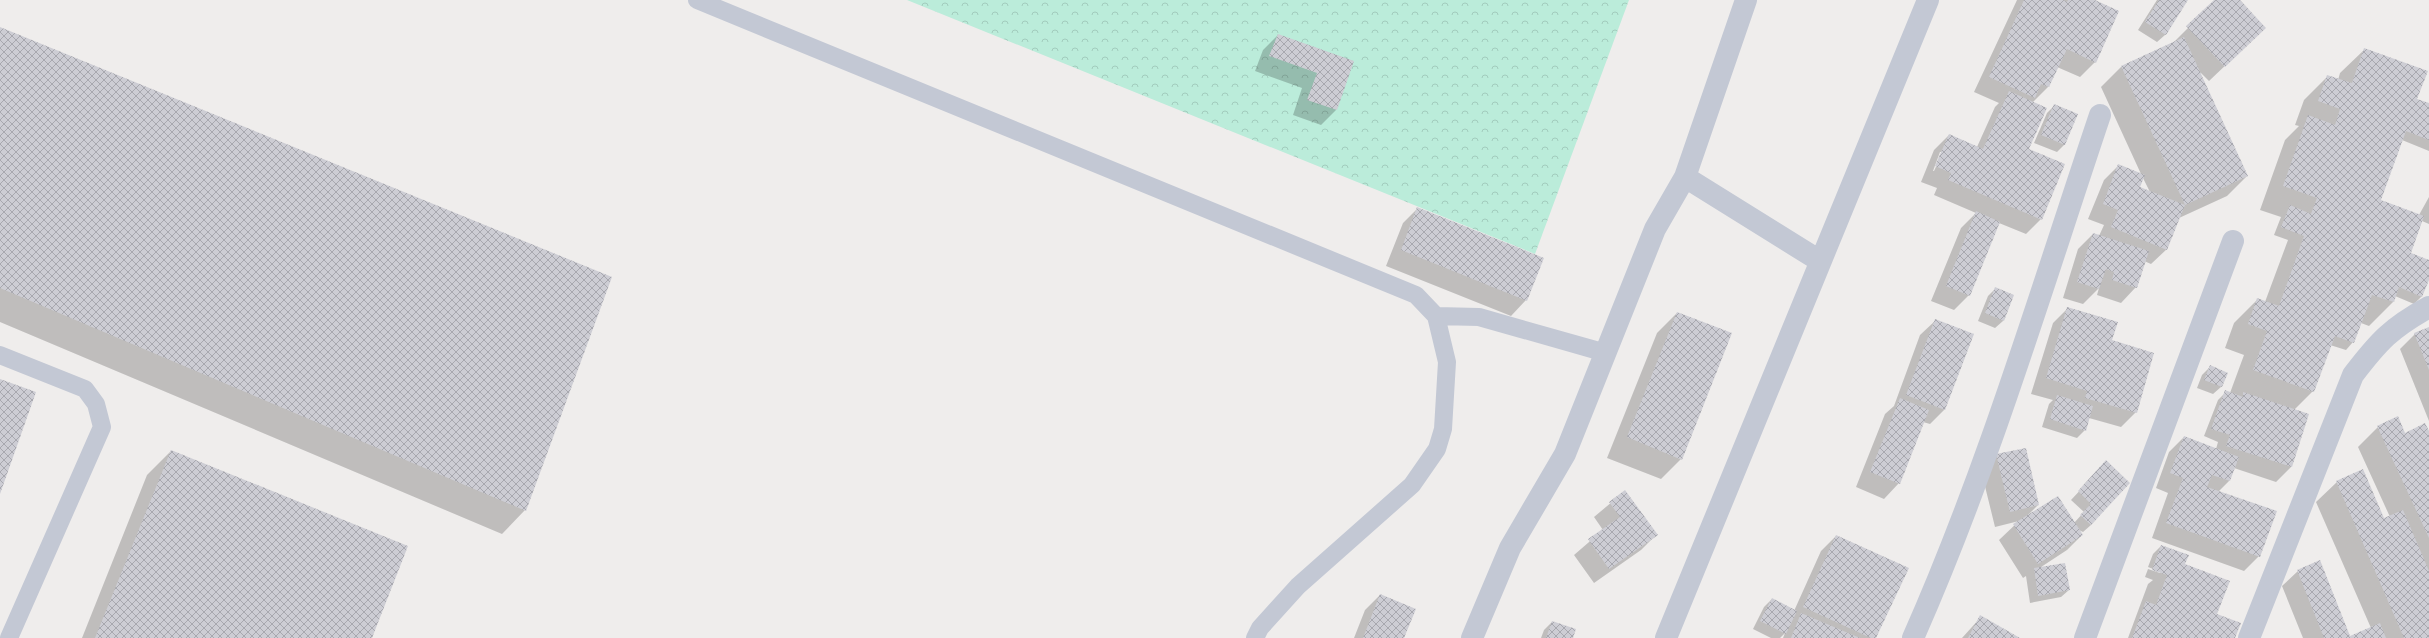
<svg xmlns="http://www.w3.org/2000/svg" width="2429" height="638" font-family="Poppins,sans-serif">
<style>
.forest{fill:url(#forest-crowns)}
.shadow{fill:#0003;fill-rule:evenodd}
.building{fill:url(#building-cross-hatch)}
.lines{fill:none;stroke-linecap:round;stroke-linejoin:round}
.lane{stroke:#c3c8d4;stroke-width:18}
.street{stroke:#c3c8d4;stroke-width:22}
</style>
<defs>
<pattern id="forest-crowns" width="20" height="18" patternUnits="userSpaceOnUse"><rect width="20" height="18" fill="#bbecda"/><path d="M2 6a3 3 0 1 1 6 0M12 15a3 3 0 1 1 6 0" fill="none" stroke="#a2ccbd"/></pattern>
<pattern id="building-cross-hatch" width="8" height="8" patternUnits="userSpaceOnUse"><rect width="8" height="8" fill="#cdcdd4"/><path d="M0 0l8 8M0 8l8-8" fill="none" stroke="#a8a8af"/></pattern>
</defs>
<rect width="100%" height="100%" fill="#efedec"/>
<path class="forest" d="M907,0h722l-94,254z"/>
<path class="shadow" d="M2017,0h76l2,62 -15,15 -23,-10 -9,20 -16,16 -4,47 13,69 -15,15 -27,-11 -30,72 -15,15 -23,-9 30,-73 15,-15 -42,-18 3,-7 -16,-6 13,-32 15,-15 28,12 18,-40 4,-4 -25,-11zM1940,152h3l-9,19h-1z
M2157,0h30l-22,35 -8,7 -19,-12z
M2216,0h22l11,43 -40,38 -10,-10 48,105 -20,20 -48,22 -12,31 -16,15 -7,-3 -8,26 -15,16 -24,-8 2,-7 -16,16 -20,-6 15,-49 15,-15 6,2 5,-11 -16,-6 16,-39 15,-15 22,9 -40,-87 20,-20 52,-24zM2143,178l7,14 -11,-4z
M0,28l525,482 -23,24 -502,-212z
M1278,35l75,26 -17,49 -15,15 -28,-10 9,-27 -47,-17 8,-21z
M2364,50l52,49 13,5v47l-27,-11 -22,61 39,14 10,-18v27l-7,-3 -12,33 19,8v15l-7,19 -8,8 -19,-8 -2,6 -24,24 -8,-3 -8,19 -7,8 -16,-5 -17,46 -19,19 -3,57 -15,15 -42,-14 -5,13 -11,11 41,64 -15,15 -92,-33 16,-45 -12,-5 13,-36 15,-15 32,12 2,-7 -14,-6 14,-36 8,-8 4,1 14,-38 -19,-7 9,-25 24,-24 7,3 23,-62 -14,-5 7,-18 -21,-7 25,-70 14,-14 -4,-1 9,-25 24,-24 10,4 2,-7z
M2055,105l10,39 -8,8 -23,-9 13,-30z
M1418,208l108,92 -15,16 -125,-50 17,-43z
M1996,288l17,7 -10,26 -8,7 -17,-7 10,-25z
M2068,308l43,32 25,72 -15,15 -32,-9 -4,12 -8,8 -35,-11 7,-23 4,-4 -22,-6 22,-71z
M1677,313l4,146 -20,20 -54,-21 50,-125z
M1936,320l9,89 -15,15 -7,-2 -24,61 -15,16 -28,-12 29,-73 9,-8 26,-71z
M2429,328v93l-29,-72 15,-15z
M2210,367l16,6 -5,14 -8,7 -16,-6 5,-13z
M2378,427l27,7h24v204h-126l-21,-52 16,-15 51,66 22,-9 -55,-126 21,-20 47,37 6,-2 -32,-70z
M171,451l200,187h-289l65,-163z
M1997,455l41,50 -10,10 46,8 10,-11 -13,-12 28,-30 -8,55 -8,7 -4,-2 3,5 -15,15 -29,19 31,21 -8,7 -31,6 -4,-27 -3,2 -24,-38 20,-19 -24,6 -14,-57z
M1625,491l31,44 -15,15 -47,33 -20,-28 29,-25 -9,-13z
M1836,536l39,102h-92l2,-5 -5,5h-9l-18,-9 11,-22 8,-8 22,12 27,-60z
M2161,546l22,19 51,73h-106l20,-54 5,-4 -8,-3 3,-8 12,4 1,-1 -13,-5 5,-13z
M1380,595l23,43h-49l11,-28z
M1981,617l37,21h-56z
M1552,622l20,16h-31l3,-8z"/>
<path class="building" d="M2024,0h39l4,2 1,-2h27l24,11 -23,52 -29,-14 -18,38 -8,-3 -6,14 -46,-21z
M2159,0h29l-22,35 -21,-13z
M2214,0h26l26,28 -41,39 -39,-41z
M0,27l612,250 -86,234 -526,-223z
M1278,34l76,27 -17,49 -30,-10 10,-27 -48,-17z
M2184,37l64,139 -63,29 -18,45 -56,-23 7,-17 -15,-6 15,-40 27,11 -5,12 45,18 -64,-139z
M2364,48l64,23 -11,28 12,4v37l-23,-9 -25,69 43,16 -13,37 18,7v20l-7,17 -23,-10 -5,15 -22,-7 -18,48 -19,-7 -21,56 -61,-22 14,-39 -19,-7 9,-26 22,8 25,-70 -23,-9 9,-22 21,9 6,-16 -34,-12 25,-71 27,10 5,-16 -22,-8 9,-26 25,8z
M2009,91l38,17 -18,41 36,15 -23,56 -94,-40 3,-7 -16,-7 14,-32 34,15z
M2054,104l24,10 -13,31 -24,-10z
M1417,207l127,51 -17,43 -126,-51z
M1976,211l24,11 -30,74 -24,-10z
M2093,233l56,18 -12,37 -25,-8 2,-8 -8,-3 -7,20 -22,-7z
M1995,287l19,8 -10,26 -19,-8z
M2067,307l51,15 -6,18 42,13 -17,60 -52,-15 2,-7 -41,-13z
M1677,312l55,21 -50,127 -55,-23z
M1935,319l39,15 -29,76 -39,-15z
M2429,327v43l-15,-37z
M2210,365l18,8 -6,14 -18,-7z
M0,379l36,13 -36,102z
M2225,390l18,7v-5l66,22 -17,53 -66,-21 4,-11 -19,-6z
M2057,395l36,11 -7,25 -36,-12z
M1900,398l29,12 -29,74 -30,-12z
M2398,416l7,17 20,-10 4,8v107l-52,-112z
M2184,436l55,21 -9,24 -18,-6 -5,12 70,24 -17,46 -94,-34 17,-45 -13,-5z
M2026,448l13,57 -29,7 -14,-58z
M171,450l237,96 -36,92h-277z
M2106,460l24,23 -39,42 -11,-10 11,-11 -13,-13z
M2363,469l21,49 19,-8 26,61v67h-25l-68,-157z
M1625,490l33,45 -49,34 -21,-30 32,-22 -11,-15z
M2058,496l25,39 -45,29 -25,-40z
M1836,535l73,33 -33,70h-5l-68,-31z
M2161,545l28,10 -4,9 45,17 -13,33 24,9 -6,15h-103l14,-37 10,4 11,-30 -15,-5z
M2320,560l30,76 30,-13 6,15h-62l-27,-68z
M2065,563l5,27 -32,6 -4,-28z
M1380,594l36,15 -12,29h-41z
M1772,598l25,13 -11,23 -26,-13z
M1801,613l59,25h-69z
M1980,615l40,23h-52z
M1552,621l24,8 -3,9h-27z"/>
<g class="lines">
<path class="lane" d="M697,0l719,295 20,21 11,46 -4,67 -6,20 -25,36 -114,101 -38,42 -5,10
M1436,316l43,1 127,36
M0,355l85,34 11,15 6,23 -93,211"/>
<path class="street" d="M1685,177l61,-177
M1472,638l38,-90 55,-94 90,-225 30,-52 135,84
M1666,638l262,-638
M1913,638c75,-169 128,-348 187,-523
M2085,638l148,-397
M2249,638l104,-263c26,-34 38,-47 76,-68"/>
</g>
</svg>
